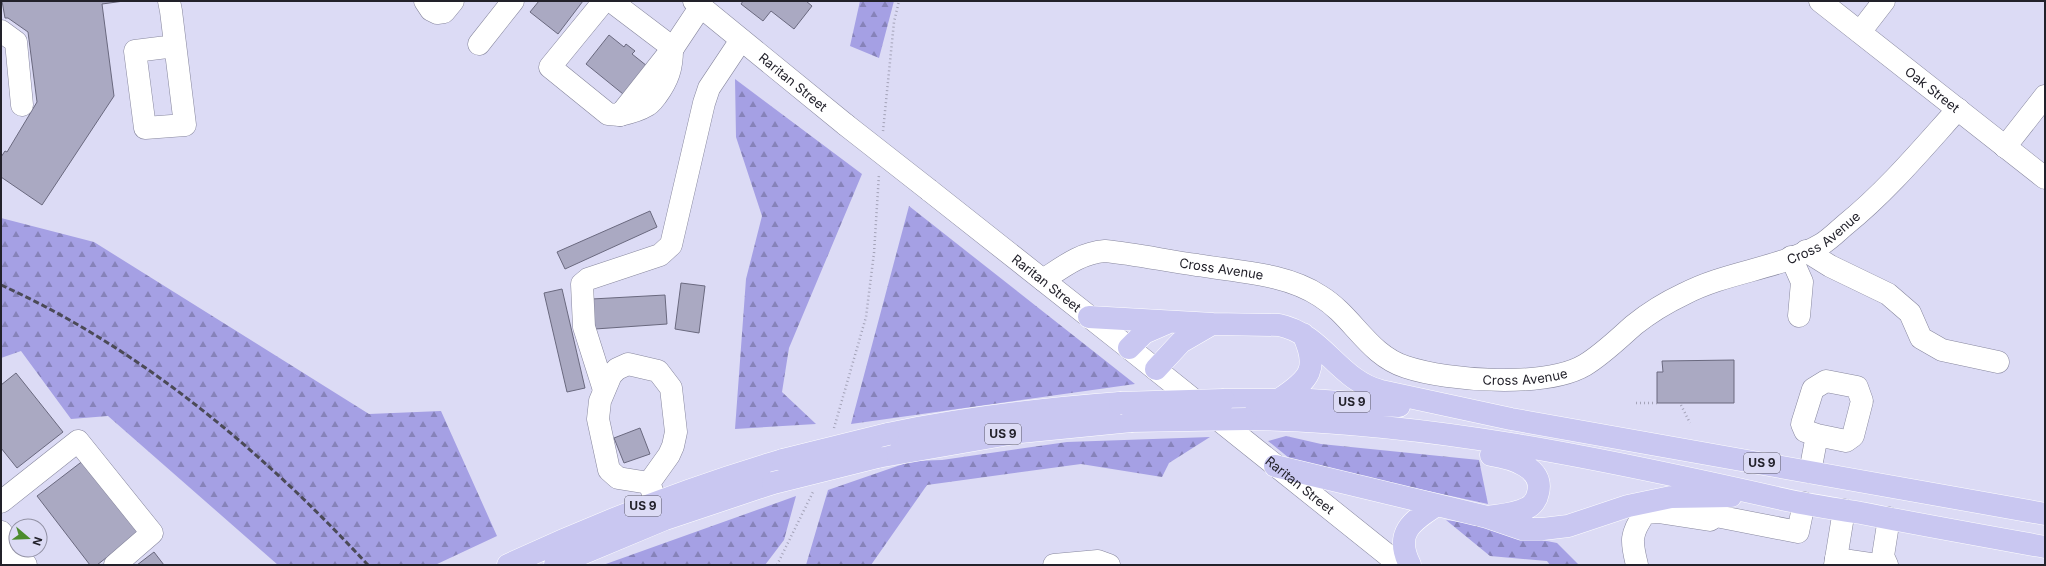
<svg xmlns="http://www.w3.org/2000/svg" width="2046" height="566" font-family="Inter,sans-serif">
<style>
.forest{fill:url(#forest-firs)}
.building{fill:#aaa9c2;stroke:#6a697f}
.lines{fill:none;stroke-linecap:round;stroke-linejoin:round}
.minor-casing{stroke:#87879e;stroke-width:23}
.highway-casing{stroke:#fff;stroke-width:23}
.path{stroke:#a4a3b8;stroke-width:2.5;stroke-dasharray:1 3;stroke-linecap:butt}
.minor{stroke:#fff;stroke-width:22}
.highway{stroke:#c9c7f1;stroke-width:22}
.rail{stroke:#4b4a57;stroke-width:3;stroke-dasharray:6 3;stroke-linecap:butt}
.minor-bridge-casing{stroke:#87879e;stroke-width:23;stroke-linecap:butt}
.highway-bridge-casing{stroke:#fff;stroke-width:23;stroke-linecap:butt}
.minor-bridge{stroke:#fff;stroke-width:22}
.highway-bridge{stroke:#c9c7f1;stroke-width:22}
.labels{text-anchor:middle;stroke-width:3;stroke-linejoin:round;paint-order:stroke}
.shield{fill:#dcdbf5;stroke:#5a5967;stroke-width:1}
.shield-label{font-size:12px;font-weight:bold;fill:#22212a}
.street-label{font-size:13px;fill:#22212a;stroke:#dcdbf5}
</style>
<defs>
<pattern id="forest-firs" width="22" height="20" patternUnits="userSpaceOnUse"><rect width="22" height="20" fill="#a5a0e4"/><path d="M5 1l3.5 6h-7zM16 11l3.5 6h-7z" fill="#8682b9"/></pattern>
</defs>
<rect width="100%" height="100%" fill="#dcdbf5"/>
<path class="forest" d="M860,1h34l-15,57 -29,-12z
M735,79l127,95 -73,174 -7,44 34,32 -81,5 11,-150 16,-63 -26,-79z
M909,206l226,178 -284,40z
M1,218l93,24 275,172 72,-3 56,125 -62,29h-157l-170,-149 -37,3 -50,-68 -20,7z
M1286,436l35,8 158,16 9,44 -194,-42 -26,-21z
M1210,437l-41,26 -7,14 -81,-13 -154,21 -56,80h-65l22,-75 84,-29 30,-1 125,-18z
M796,496l-12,44 -19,25h-162z
M1446,520l40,6 4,4 67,13 22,22h-29l-3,-4 -57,-5z"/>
<path class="building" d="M2,1h122l-22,3 12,92 -72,109 -41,-28v-20l4,-6 2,1 30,-50 -9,-70 -20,-14h-3z
M539,1h44l-25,33 -28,-22z
M743,1h63l6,5 -18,23 -23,-18 -8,10 -22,-17z
M609,35l15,12 2,-3 9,7 -3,3 15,12 -24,28 -37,-30z
M650,211l7,16 -92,42 -8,-17z
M681,283l24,3 -6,47 -24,-4z
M562,289l23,99 -18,4 -23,-99z
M665,295l2,29 -72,5 -3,-30z
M1734,360v43h-77v-31h6l-1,-11z
M16,373l47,59 -46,36 -16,-20v-63z
M640,428l10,26 -26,9 -10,-25z
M84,460l55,72 -42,33h-7l-53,-69z
M154,552l10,13h-27z"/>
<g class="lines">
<g class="minor-casing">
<g id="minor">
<path d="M169,1l2,10 14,114 -40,3 -10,-77 40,-5"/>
<path d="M425,1l6,9 6,3 7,-1 9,-11"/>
<path d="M604,1l-54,66 58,47 12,1 53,-67 28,-42"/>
<path d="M611,1l62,47"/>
<path id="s1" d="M694,1l152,124"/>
<path id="s2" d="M1820,1l225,177"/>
<path d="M1,31l15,11 6,63"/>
<path d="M1860,32l24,-31"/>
<path d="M479,44l34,-43"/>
<path d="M620,115c9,-2 18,-4 26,-9 5,-2 8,-7 11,-11 11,-15 15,-27 15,-45"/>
<path d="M2005,147l40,-51"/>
<path id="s3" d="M929,190l200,158 271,217"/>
<path d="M1806,251l24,15 58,28 22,19 11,25 21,12 56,12"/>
<path d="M1791,257l11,25 -3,34"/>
<path id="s4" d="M1043,280c20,-13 37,-27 62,-29 31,3 62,10 92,14 41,7 88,8 123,31 33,20 48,59 86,71 42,14 140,21 179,-2 18,-11 33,-26 49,-40 15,-12 33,-23 50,-31 44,-23 96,-25 138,-50 8,-5 16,-13 23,-19 42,-34 77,-76 113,-116"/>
<path d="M604,390l-20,-63 -2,-43 6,-5 72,-24 11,-10 33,-142 5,-15 32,-48"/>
<path d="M1810,472l7,-37 29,6 7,-5 9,-35 -5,-14 -31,-6 -13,8 -11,35 3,7 12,4"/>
<path d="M649,483l-31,-5 -9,-8 -11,-51 2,-18 11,-26 6,-6 11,-5 30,7 13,17 5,44 -3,14 -4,9 -20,28 7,18"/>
<path d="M1,502l77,-61 74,92 -37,32"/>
<path d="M1711,515l87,17 6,-29"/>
<path d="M1,532l25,33"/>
<path d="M1836,559l41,6"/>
<path d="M3,565l15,-11"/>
<path d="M1054,565l44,-4 11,4"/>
<path d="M1637,565c-6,-24 -7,-31 8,-52l13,-1 52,8 3,-24"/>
<path d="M1835,565l9,-55"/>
<path d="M1887,565l-4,-9 6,-38"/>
</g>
</g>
<g class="highway-casing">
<path id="highway" d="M1089,317l124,7 66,1c44,9 59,55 102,66l130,28 534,95
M1129,348l15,-15 23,-10
M1156,369l25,-27 31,-18
M1280,399c30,-20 39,-30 23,-65
M1224,400h86l89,6
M1246,419c178,2 354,39 527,78 29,7 58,11 88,16 61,12 123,23 184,34
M888,434c76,-16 153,-25 232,-31
M877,457l143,-25 111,-11
M1275,466l212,51 35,12h21l25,-3 60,-20 43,-9 60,-1
M1488,517c13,-2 28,-3 39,-9 6,-3 10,-9 11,-15 7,-26 -28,-35 -47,-38
M508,565c90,-42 180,-77 275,-105
M555,565l110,-46 108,-36
M1410,565c-16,-32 1,-43 27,-60"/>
</g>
<path class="path" d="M883,131l11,-109 5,-21
M1636,403h21
M1681,405l9,18
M834,428l32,-111 8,-64 5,-79
M777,565l36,-73"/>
<use href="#minor" class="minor"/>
<use href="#highway" class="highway"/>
<path class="rail" d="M1,285c141,64 263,168 367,280"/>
<g class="minor-bridge-casing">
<path id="minor-bridge" d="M846,125l83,65"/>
</g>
<g class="highway-bridge-casing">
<path id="highway-bridge" d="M1120,403l104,-3
M1131,421l115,-2
M783,460l105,-26
M773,483l104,-26"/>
</g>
<use href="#minor-bridge" class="minor-bridge"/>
<use href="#highway-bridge" class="highway-bridge"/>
</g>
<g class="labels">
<g class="shield">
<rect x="1334" y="392" width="36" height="20" rx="3"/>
<rect x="985" y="424" width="36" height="20" rx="3"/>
<rect x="1744" y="453" width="36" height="20" rx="3"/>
<rect x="625" y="496" width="36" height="20" rx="3"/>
</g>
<g class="shield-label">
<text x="1352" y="406">US 9</text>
<text x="1003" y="438">US 9</text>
<text x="1762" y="467">US 9</text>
<text x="643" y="510">US 9</text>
</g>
<g class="street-label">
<text dy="5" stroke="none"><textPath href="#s1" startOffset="128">Raritan Street</textPath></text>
<text dy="5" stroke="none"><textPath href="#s2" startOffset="143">Oak Street</textPath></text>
<text dy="5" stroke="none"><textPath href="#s4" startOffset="859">Cross Avenue</textPath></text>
<text dy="5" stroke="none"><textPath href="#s4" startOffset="187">Cross Avenue</textPath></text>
<text dy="5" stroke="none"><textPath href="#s3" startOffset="150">Raritan Street</textPath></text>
<text dy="5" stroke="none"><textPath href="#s4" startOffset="523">Cross Avenue</textPath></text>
<text dy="5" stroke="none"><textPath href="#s3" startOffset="474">Raritan Street</textPath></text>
</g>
</g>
<rect width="2046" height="566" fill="none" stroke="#22212a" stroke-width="4"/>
<g transform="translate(28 538) rotate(109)"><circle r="19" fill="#dcdbf5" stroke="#9291a4"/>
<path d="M0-3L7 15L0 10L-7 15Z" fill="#4c8c2d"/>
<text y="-6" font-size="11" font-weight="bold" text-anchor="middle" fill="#22212a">N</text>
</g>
</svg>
